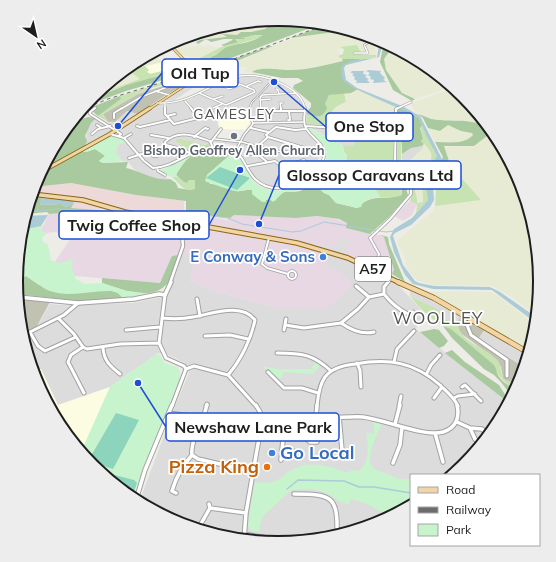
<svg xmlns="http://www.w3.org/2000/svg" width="556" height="562" font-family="Mulish,sans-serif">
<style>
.residential{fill:#dcdcdc}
.commercial{fill:#edd9d7}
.industrial{fill:#e7d8e3}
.education{fill:#fbfce1}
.construction{fill:#c1c2b2}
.farmland{fill:#e8ebd3}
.grass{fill:#c7e3b1}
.forest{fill:#a9c99f}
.park{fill:#c7f4cd}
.pitch{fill:#8cd5bc}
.parking{fill:#dedede}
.water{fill:#abcbd7}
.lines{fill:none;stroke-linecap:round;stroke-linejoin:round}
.stream-far1{stroke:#abcbd7;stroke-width:1}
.stream{stroke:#abcbd7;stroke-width:1.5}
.pedestrian-far1-casing{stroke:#a2a2a2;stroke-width:2}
.pedestrian-casing{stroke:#a2a2a2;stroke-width:3}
.minor-far4-casing{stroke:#a2a2a2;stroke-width:2}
.minor-far3-casing{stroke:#a2a2a2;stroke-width:2.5}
.minor-far2-casing{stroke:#a2a2a2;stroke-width:3.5}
.minor-far1-casing{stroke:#a2a2a2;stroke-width:5}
.minor-casing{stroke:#a2a2a2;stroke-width:5.5}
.tertiary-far1-casing{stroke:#a2a2a2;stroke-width:4.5}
.tertiary-casing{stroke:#a2a2a2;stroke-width:5.5}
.primary-far3-casing{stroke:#896610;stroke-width:3}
.primary-far2-casing{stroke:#896610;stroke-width:4.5}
.primary-far1-casing{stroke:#896610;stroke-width:5.5}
.primary-casing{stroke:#896610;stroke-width:6}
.pedestrian-far1{stroke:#fff;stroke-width:1}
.pedestrian{stroke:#fff;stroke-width:1.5}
.minor-far4{stroke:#fff;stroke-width:1}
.minor-far3{stroke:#fff;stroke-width:1.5}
.minor-far2{stroke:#fff;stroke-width:2}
.minor-far1{stroke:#fff;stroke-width:3}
.minor{stroke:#fff;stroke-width:3.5}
.tertiary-far1{stroke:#fff;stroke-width:2.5}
.tertiary{stroke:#fff;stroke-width:3.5}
.primary-far3{stroke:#f2d5a7;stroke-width:2}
.primary-far2{stroke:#f2d5a7;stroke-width:3}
.primary-far1{stroke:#f2d5a7;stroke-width:3.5}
.primary{stroke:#f2d5a7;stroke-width:4.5}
.rail{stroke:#6c6c6c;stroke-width:1;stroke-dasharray:3.5 3.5;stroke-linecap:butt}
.primary-bridge-casing{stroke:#896610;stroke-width:3;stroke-linecap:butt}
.primary-bridge{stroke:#f2d5a7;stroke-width:2}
.worship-dot{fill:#6b7280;stroke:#fff;stroke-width:1.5}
.shop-dot{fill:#3f7fe0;stroke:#fff;stroke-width:1.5}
.food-dot{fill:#e8710a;stroke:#fff;stroke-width:1.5}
.labels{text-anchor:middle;stroke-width:3.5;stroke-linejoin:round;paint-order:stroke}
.far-worship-label{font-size:13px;font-weight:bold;fill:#5b616d;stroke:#fff}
.far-quarter-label{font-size:14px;letter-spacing:1px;fill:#515151;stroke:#fff}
.shield{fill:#fff;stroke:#626262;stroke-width:1}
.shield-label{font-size:14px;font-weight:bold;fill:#1e1e1e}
.shop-label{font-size:15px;font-weight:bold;fill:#366cbe;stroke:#fff;text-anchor:end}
.quarter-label{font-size:17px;letter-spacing:1px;fill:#515151;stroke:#fff}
.near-shop-label{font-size:18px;font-weight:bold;fill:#366cbe;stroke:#fff;text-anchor:start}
.near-food-label{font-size:18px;font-weight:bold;fill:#c56008;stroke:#fff;text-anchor:end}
.rim{fill:none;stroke:#1e1e1e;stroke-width:2}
.leader{fill:none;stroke:#1d4ed8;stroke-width:1.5}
.callout-dot{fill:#1d4ed8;stroke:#fff;stroke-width:1.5}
.callout{fill:#fff;stroke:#1d4ed8;stroke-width:1.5}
.callout-label{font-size:16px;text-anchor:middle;font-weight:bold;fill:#1e1e1e}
</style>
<rect width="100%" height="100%" fill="#eeece6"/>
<path class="residential" d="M207,73l8,4 -10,3 -32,21 -9,-2 -7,5h13l19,-4 37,-20 10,-3h20l21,5 17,11 9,11v22l5,8 10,10 3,8 -7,18 -7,8 -14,7 -14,3 -13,-3 -10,-5 -5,-9 -2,-7 -12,-13 3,-5 -26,-4 1,-2 26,2 12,-19 -3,-8 -1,-7 -34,5 4,16 -6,11 -8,5 -27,-7 -4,2 9,4 -5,4 9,3 4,-3 6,2 -38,17 -4,3 13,9 -5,1 -16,-4 -12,-6 -7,-8 -6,-1 -6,-8 1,-8 10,-3 -2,-4 -15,-4 -23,13 -2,-1 2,-15 4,-8 5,-5 8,5 11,-1 12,-11 14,4 24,-16z
M331,122l12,2 6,14 6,2 -1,6 -11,-1 -34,-18h12z
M422,146l3,1 -21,19h-7v-2h4l1,-10 9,-6z
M182,254h14l-6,27 24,10 60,16 63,-37 -14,-5 7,-10 26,8 43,23 30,32 -12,8 -1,3 93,74 -13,24 -33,39 -10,9h-42v31l-33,17 -49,15 -51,5 -40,-4 1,-7 -13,2 -2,3 -46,-14 -7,-4 1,-3 -32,-16 35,-94 14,-33 -4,-10 -17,-8 -10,-2 -48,34 -52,18 -17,-36 -8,2 -11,-34 14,-8 14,-25 10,1 72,-2 36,-7z
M410,289l51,27 -4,7 1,2 -17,-8 -1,-2 2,-3 -32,-16z
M485,329l43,26 -3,11 -6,-2 -41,-26z"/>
<path class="commercial" d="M70,183l66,12 48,6v17l-8,1 -64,-11h-8l-5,2 -28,-2 6,-11 -44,-5 10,-6z"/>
<path class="industrial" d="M410,201l7,3 -5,11 -9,6 -9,-5z
M56,213l39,3 11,-2 60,9 8,-1 7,3 39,6 2,-4 -30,-5 -3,-3 15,-3 23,4 7,-5 62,3 21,-2 15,2 16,5 -2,5 24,6 11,1 3,2 10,34h-12l-6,-3 -6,2 -14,-7 -26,-8 -6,10 13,5 10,7 5,8 -19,19 -9,5 -50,-2 -60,-16 -24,-10 5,-27h-13l-9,2 -13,27 -97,-8 -9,-12 17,-25 -1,-4 -17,-2 -6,1 -5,-1 -1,-2 8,-16z"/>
<path class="education" d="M181,57l6,8 -37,9 -4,-3 -1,-5z
M247,109l3,14 -5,7 -25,-1 -3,-16z
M41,369l17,36 52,-18 -29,65 -21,-26 -24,-45 -3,-10z"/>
<path class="construction" d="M197,75l1,1 -14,9 -18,10 -28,19 -11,-3 -12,11h-7l-5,-8 35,-20z
M18,298l32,4 -13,24 -15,8z
M461,316l24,13 -7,10 41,25 -6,19 -8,-3 -2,-2 -2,-11 -4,-7 -38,-28 -2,-9z"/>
<path class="farmland" d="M268,20l2,2 -22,5 24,-2 -7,4 -14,3h-10l-4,3h-14l5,2h-2l-26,3 -12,3 1,3 -14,2 -3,-2 11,-2 -5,-3v-2l49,-15z
M340,31l26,4 -2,7 8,2 5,9 -1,2h-14l-25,-7 3,7h-1l4,6 -34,7 -22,2 -31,-1 -3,4 -10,-1 5,-5h-10l-7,3 -7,-3 68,-29z
M384,42l40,21 8,7 -6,1 -1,5 17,5 2,7 -7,4 -22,7 -11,-3 -18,-26 -2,-11 5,-7 -5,-7z
M200,45l3,2 6,-2 8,3 -15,9 -6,1 -14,-3 -6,-6z
M154,55l9,7 -34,8 12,9 -48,17 40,-33 13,-7z
M445,82l18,14 29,34 -22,-9 -34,-1 -21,-8 -4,-9 32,-11 5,-5z
M358,90l40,17 -3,2v9h-11l-9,4 -10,-1 -2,2 -13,-1 -7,2 -12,-2 -1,-7 1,-4 15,-9 -2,-9z
M446,125l26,8 1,3 -3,3 -9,3h-26l-7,-14 7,2h8z
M494,134l2,2 24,45 15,49 5,48 -8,2 7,8 -2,28 -25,-19 -20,-11 -57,-1 -17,-4 -7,-7 -5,-8v-5l-9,-19 3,-4 33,-27 2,-5 45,-6 -32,-37 1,-2 -5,-14 30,-1 13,-10z
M424,144l6,6 1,10 -8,17v25l-6,1 -1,-11 -16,-26 5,-1 19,-18 -2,-1z
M443,291l48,1 8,4 37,30 -7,25 -25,-13 -75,-46z"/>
<path class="grass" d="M263,35l-1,2 -31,9 -20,11 -4,5 -8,1 -2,2 -5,1 -3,-2 30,-16 19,-7 -3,-2 9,-1h-4l4,-2z
M357,45l5,10h14v2c-10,2 -30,7 -38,-1l5,-2 1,-5 -4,-2z
M187,65l1,1 -4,1 -2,2c-12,1 -27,8 -39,12 -16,5 -37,9 -52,17l2,-2 47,-17 -12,-9 17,-4 4,4 -2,2 3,2z
M197,72v2l-45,14 -14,6 -35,20 5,8 -10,-6 23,-17 -1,-3z
M344,93l2,9c-9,4 -18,8 -15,20l-10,3 -15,-1 1,-10 8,3 10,-13 4,-9z
M397,120l4,1v43h-4z
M386,124l7,2v38l12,21 -4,-1 -1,5 2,6 -7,3 -15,-1 -14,-23 -20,-13 1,-6 -3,-3 -1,-7 11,1 1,-6z
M422,125l15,31 -12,28 3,8v8l-16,18 4,-5 1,-9 -7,-3 2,-7v-5l-15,-23h3c7,11 18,23 17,37l6,-1c0,-8 -1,-18 1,-25 4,-18 16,-19 -3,-36l2,-2 -3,-13z
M178,138l27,7 5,-3 3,5 -16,3 -6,-2 -4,3 -10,-3 5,-4 -8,-3z
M448,163l33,37 -46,6 1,-16 -3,-16 4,-5h7z
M172,177h6l6,5 3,1 2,-3h6v9c-12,3 -15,-5 -23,-12z
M410,296l33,16 -3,3 1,2 17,8c3,18 28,22 39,35 5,6 3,14 8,20l8,3 6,-19 6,2 -9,24 -7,-3 -12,-14 -4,-9 -42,-35c-16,-5 -31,-20 -41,-33z"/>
<path class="forest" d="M278,19l19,2 -3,2 6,-2 23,2 -116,44 -81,24 -41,15 6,-8 9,-4 6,-1 21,-8 38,-11 8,-4 24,-5 2,-2 11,-3 1,-3c7,-2 11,-8 16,-10 11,-4 26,-4 36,-12h-8l-15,3h5l-1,1h-9l3,3 -14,4 -3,-1c3,-1 11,-4 12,-6h-9l-13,3 -5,-3 -8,5 -2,-2 4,-2 26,-3h1l-5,-3 15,1 4,-3h10l14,-3 5,-4 -19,3 -3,-1 22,-5 -2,-2z
M329,24l34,10 -21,-3 -52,7z
M382,41l7,11 -5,7 2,11 16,23 13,6 -3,2 -19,-11 -13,-28 3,-15z
M270,46h3l-41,17 -29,10 -3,-2z
M342,59h19l-17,6v16l14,8 -7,4 -22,2 -4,9 2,4c-5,11 -11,9 -20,6v-3l4,-4v-4l-18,-15 1,-3 9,-4 -5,-3h-16l-30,-6c5,-5 25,-3 33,-2 19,1 40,-5 58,-9z
M120,96l1,3 -23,17 -7,-6 -9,1z
M401,108l18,10 3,7 -2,3 3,11 -2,2 3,3 -2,2 -11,2 -9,6 -1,-34 -4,-1v-9z
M78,114h2l-2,2 4,3 6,-2 8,1 -5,5 -6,13 2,5 -2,5 2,1 -5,4 4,1 9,-3 9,5 1,2 -6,5 4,2 25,-1 -2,6c15,3 28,13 44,11l6,4 2,5 12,2 5,-1v-9h-6l-2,3 -3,-1 -8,-7c6,-11 16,-25 30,-24l3,5h9l13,-2 -24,21 3,9c9,-1 17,5 26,7 5,1 10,-2 16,-1l1,4 13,6 3,-1 6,2c9,-14 12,-7 25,-10 5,-2 10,-5 15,-7l9,9 5,2 7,8 21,5c17,-17 28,-6 45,-13l-1,-11 4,1 3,10 -19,22 -19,17 -24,-6 1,-5 -8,-4 -22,-3 -21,2 -62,-3 -4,3 -26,-3 -18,3v-17l-50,-6 -65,-12 -28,3 -10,5c8,-25 26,-59 45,-77z
M418,114c7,2 13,6 21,6 18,2 42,-3 55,14l-7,2 -13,10h-30l5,15 -5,8h-7l6,-12 -8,-15c12,0 30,3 38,-7l-1,-2 -11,-2 -13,-6 -8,6 -12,-3 -5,-10z
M31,196l11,2 -2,7 21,-1 5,3 5,-2 4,-4 -4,7 40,3 -16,5 -35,-3 -11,1 -2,-2 -21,2z
M381,235l7,2 1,7 16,38 -13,-8 1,-3 1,-1 -10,-33z
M178,255c-3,9 -5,21 -11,29 -17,18 -46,5 -65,-1v-5l58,5 12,-27z
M26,276l13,9 73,6 6,2 5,5 -43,3 -63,-7 -1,-14z
M443,326l8,3 42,35c3,4 3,5 4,9 3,7 12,14 19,17l-4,7 -11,-15 -7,-7 -10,-6 -32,-31z
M434,329l5,1 9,11 -4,5 -5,2 -19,-16z
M452,350l13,12 34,23 10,16v2l-64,-50z"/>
<path class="park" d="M307,127l36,18 1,7 3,5 -1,5 20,12 14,23 -8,1 -9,4 -2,5 -4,1 -21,-5 -7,-8 -5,-2 -9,-9 -22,8 -8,-1 -12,11 -4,-3 -3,1v2h-4l-10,-8v-4c-6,-1 -11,2 -16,1 -5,-1 -28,-8 -31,-10l2,-6 24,-21 -22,2 -2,-1 -1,-4h-3c12,-3 31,-3 39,9 5,6 5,15 11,21 16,17 50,9 64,-7 5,-6 12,-14 9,-24 -2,-10 -15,-13 -19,-23z
M110,135l14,4 3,3 -10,3 -1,8 6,8 -19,2 -4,-2 6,-5 -10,-7 -9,3 -4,-1z
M197,152l-11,8 -10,14 2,3h-6l-12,-6z
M36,225l5,1 2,1 -2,3 1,2 5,1 -4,4 -1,4 6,4 3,15 8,3 15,-4 -3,6 5,14 9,5 17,-1 25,8 17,2 -8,3 -13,2 -5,-5 -6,-2c-21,-1 -42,7 -62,0 -9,-3 -15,-11 -24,-15l-10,4 5,-50z
M158,353l7,10 13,4 2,4v7l-48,120 -39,-32 -12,-14 29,-65z
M318,359l4,4 -9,11 -29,-2 -5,9 -17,-15 16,3h33z
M371,418l12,3c-5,11 -19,37 -10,47 4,3 10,4 15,6 9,4 13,7 23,4v28c-8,4 -16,3 -23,9l-21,-11 -16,-5 -2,5c-13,-2 -12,-6 -23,-11 -10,-5 -24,-4 -35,-3l-29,27 -3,14h-7l-3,-2 -1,-5 7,-42c29,4 24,-9 46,-16 15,-4 32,1 46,7l5,-3 8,1c9,-10 9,-26 6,-38l8,1v-9z"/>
<path class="pitch" d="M220,167l30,11 -13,12 -31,-12z
M116,413l23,7 -26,49 -25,-8z
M99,471l35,9 3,3 -5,15z"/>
<path class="parking" d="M341,237l11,4 -8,13 -22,-5 -1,-5 13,4z"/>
<path class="water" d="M379,39l2,1 -1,2 2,5 -3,10 -33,8 -2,3 2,12 11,8 45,18 18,10 21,41 1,3 -10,13 2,27 -4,7 -19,18 -16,8 -2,3 10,29 12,16 4,2 15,3 56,1 10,5 36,25v6l-44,-33 -59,-1 -20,-5 -8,-9 -11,-23 -4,-15 4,-8 18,-11 16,-18c0,-6 -2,-11 -3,-16 0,-11 7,-19 12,-28l-11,-21 -7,-17c-14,-9 -71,-29 -76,-38 -2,-4 -1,-7 -2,-12 8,-11 25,-7 36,-11l2,-12 -2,-4z
M369,70l12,1 -1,2 5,5 -2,2 4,2 -14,1 1,-3 -4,-1 1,-2 -3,-2 2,-2 -4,-2z
M353,71h11l-1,3 4,1 -2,2 4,2 -2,1 3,3h-14l1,-2 -3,-2 1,-2 -3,-2 2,-1 -4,-2z
M42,198l32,3 -2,4 -6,2 -5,-3 -21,1z
M48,215l-7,11 -20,4 4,-14z"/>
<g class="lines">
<path class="stream-far1" d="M26,212l32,-3 17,1 52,5 42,7
M178,220l26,-5 24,3 14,6 50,8 9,-1 23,-9 62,10 8,-1"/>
<path class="stream" d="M287,489l11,-9 46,1 15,6h15l37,6"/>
<g class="pedestrian-far1-casing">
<path id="pedestrian-far1" d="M249,109l3,-7 21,-22"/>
</g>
<g class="pedestrian-casing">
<path id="pedestrian" d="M253,123l50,-1
M215,139l27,3 32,9 50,4
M235,152l9,-17 9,-11 -4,-11v-5"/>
</g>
<g class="minor-far4-casing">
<path id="minor-far4" d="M366,48l-2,-3 4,-2 2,-7"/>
</g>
<g class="minor-far3-casing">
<path id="minor-far3" d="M365,47l3,6
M354,53h14
M223,86l6,3 10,-4
M247,86l11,-5 3,1
M276,89l2,1 1,4
M155,91l14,4
M199,93l27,12 29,-13 -1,-2 -27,-11
M214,99l9,-3
M261,100l10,-1
M185,101l7,8
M157,103c51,3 69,-50 129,-17 9,5 17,12 19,23
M165,104v5
M213,108l9,-4
M94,109l1,-1
M121,109l20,-12 29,-11 2,-3
M261,109l-1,-11 2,-3 34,-2
M281,109l-1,-6h3
M396,109l15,-7"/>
</g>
<g class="minor-far2-casing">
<path id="minor-far2" d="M95,108l-5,4v2l31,20 -2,2
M165,108v6l9,10 24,-6 -7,-10
M261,108l6,3h38
M281,108v3
M267,111l1,10
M167,116l8,-2
M198,116l13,-2 1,-2
M114,118v-5l8,-5
M288,120h2l-1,-9
M97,125l3,2
M137,126l3,1 30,-7
M305,126l18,1 19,4
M251,128l17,4
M306,129l-11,1 -19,-3 -10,8 2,2 43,13h13
M92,134l6,-5 12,-3
M110,134l14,4 20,23 9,7c25,-1 41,-24 69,-20 24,3 20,17 33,31 15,15 42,10 56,-3 6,-5 14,-15 13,-23 -1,-12 -15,-16 -19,-27 -2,-6 0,-12 0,-18
M151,135l17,3
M194,137l11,-9 3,1
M124,138l7,-4
M211,142l10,-13
M259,145l9,-8
M189,153l-4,-3 -19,-5 -1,-3c14,-13 29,-6 45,-1l3,7
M256,153l10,8
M300,153l4,-5
M251,154l7,-2
M153,156h4l13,-9
M129,158l19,-6
M248,166l27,-5 27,22
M284,167l20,-7 3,3
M157,168l1,3 7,4
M269,238l-7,26 5,4 21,6
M373,268l4,-6 2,-8 -9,-16 20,-19 21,-25v-4l-16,-29 1,-52 2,-1
M288 275a4 4 0 1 1 8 0a4 4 0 1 1-8 0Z
M387,283l4,-4"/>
</g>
<g class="minor-far1-casing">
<path id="minor-far1" d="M356,286l13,11
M384,294c7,9 14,15 24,20l5,-2
M384,294v-7l4,-5
M165,295l-6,48 7,15 18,8 2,3 -14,37
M197,299l3,17
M58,318l16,16 9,13 4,2 33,-5 39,-1
M162,318c10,1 21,1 31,-1 19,-3 48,-15 62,3 -4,19 -14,40 -27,55
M471,320l-4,5 4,10 36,25v16
M341,323c10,7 21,12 33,9
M285,325l19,3 37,-5 17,-14 11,-12 15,-3
M126,330l34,-3
M284,330l2,-11
M31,334l7,12 7,5 31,-14
M22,336l42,-21 14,-12
M205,336l25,-1 18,4
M83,347l-12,8 -3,7 16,31
M103,348c1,13 7,18 17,26
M277,353c24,0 36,1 54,18
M394,362l3,-13 17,-18
M357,363l3,7 1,17
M186,369l8,-3 34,9 28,31
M268,372l16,16h18l16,5
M427,373l4,-8 9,-10
M462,387l3,-2 16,16
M434,398l8,-11
M454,398l4,-2 17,-2
M206,406l1,-2
M317,406c1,-9 2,-21 8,-29 7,-9 20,-12 30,-13 34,-6 59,-2 85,21 7,7 14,12 18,21
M399,406l2,-10"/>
</g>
<g class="minor-casing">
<path id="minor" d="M169,413l26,4 4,4c-1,11 -9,23 -7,34l6,4 56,13
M339,417l3,33
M316,418l1,-13
M198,419l6,-4 3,-10
M303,420l2,17 5,5h7
M262,421c22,-1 45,-2 67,-3 11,0 23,-2 34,-1 24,3 59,20 80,15 13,-4 17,-15 14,-27
M457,422l13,6 12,1 3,3 -1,9
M395,424l5,-19
M470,428l5,11 6,6
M223,429l36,8
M435,433l8,29
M283,451h10
M281,460l4,-40
M393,463l7,-18 2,-18
M176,493l-4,-2c4,-14 10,-25 20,-36
M294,494c38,0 44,2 43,41
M136,500l9,-30 27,-65
M210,508l36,5
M391,516l8,-4
M198,529l12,-21 -1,-4
M244,534l44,8
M244,540l2,-27 16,-92 -2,-9 -4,-7"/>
</g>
<g class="tertiary-far1-casing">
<path id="tertiary-far1" d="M170,283l13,-37 -1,-12 7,-11"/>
</g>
<g class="tertiary-casing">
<path id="tertiary" d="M18,297l60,6 56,-4 25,-5 6,1 6,-13"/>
</g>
<g class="primary-far3-casing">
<path id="primary-far3" d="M169,44l20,21
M149,109l46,-30 6,-5 -2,-2"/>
</g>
<g class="primary-far2-casing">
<path id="primary-far2" d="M41,172l69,-38 40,-26"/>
</g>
<g class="primary-far1-casing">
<path id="primary-far1" d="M32,194l51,6 42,12 172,31 51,15 52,25"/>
</g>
<g class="primary-casing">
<path id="primary" d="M398,282l36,16 95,55"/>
</g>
<use href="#pedestrian-far1" class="pedestrian-far1"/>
<use href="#pedestrian" class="pedestrian"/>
<use href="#minor-far4" class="minor-far4"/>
<use href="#minor-far3" class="minor-far3"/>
<use href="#minor-far2" class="minor-far2"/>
<use href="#minor-far1" class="minor-far1"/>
<use href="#minor" class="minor"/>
<use href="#tertiary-far1" class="tertiary-far1"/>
<use href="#tertiary" class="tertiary"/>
<use href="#primary-far3" class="primary-far3"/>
<use href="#primary-far2" class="primary-far2"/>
<use href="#primary-far1" class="primary-far1"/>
<use href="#primary" class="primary"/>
<path class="rail" d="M81,110l27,-11 107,-33 112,-42"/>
<g class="primary-bridge-casing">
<path id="primary-bridge" d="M189,65l10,7"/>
</g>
<use href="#primary-bridge" class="primary-bridge"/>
</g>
<circle class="worship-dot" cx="234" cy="136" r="4"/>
<g class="shop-dot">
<circle cx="323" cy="257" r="4"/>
<circle cx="272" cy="453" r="4"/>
</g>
<circle class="food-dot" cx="267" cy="467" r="4"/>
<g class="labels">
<g class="far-worship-label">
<text x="234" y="155">Bishop Geoffrey Allen Church</text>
</g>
<g class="far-quarter-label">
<text x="234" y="119">GAMESLEY</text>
</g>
<rect class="shield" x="355" y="257" width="36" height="24" rx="3"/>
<g class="shield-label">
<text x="373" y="274">A57</text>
</g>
<g class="shop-label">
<text x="315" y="262">E Conway &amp; Sons</text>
</g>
<g class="quarter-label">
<text x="438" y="324">WOOLLEY</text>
</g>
<g class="near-shop-label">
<text x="280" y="459">Go Local</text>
</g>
<g class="near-food-label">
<text x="259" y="473">Pizza King</text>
</g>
</g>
<path d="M0 0H556V562H0ZM23 281a255 255 0 1 1 510 0a255 255 0 1 1-510 0Z" fill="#ededed" fill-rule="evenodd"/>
<path class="rim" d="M23 281a255 255 0 1 1 510 0a255 255 0 1 1-510 0Z"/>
<path class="leader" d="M118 126L162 73M274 82L326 127M259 224L279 175M240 170L209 225M138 383L166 427"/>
<g class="callout-dot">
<circle cx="118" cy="126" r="4"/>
<circle cx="274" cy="82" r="4"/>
<circle cx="259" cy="224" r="4"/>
<circle cx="240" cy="170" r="4"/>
<circle cx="138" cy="383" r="4"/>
</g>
<g class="callout">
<rect x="162" y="59" width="76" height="28" rx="4"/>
<rect x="326" y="113" width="87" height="28" rx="4"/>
<rect x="279" y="161" width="182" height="28" rx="4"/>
<rect x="59" y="211" width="150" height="28" rx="4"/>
<rect x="166" y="413" width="173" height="28" rx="4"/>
</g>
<g class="callout-label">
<text x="200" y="79">Old Tup</text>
<text x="369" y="132">One Stop</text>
<text x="370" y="181">Glossop Caravans Ltd</text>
<text x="134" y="231">Twig Coffee Shop</text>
<text x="253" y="433">Newshaw Lane Park</text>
</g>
<rect x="410" y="474" width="130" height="72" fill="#ffffff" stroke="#a5a5a5"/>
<rect x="418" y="487" width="20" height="6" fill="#f2d5a7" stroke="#a5a5a5"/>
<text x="446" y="494" font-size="12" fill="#1e1e1e">Road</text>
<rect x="418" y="507" width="20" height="6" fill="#6c6c6c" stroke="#a5a5a5"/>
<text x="446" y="514" font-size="12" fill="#1e1e1e">Railway</text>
<rect x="418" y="524" width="20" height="12" fill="#c7f4cd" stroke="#a5a5a5"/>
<text x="446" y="534" font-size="12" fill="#1e1e1e">Park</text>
<g transform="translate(36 36) rotate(146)" stroke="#ffffff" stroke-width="3" paint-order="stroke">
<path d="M0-3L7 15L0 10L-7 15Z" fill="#1e1e1e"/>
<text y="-6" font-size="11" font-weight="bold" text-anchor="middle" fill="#1e1e1e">N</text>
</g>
</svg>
